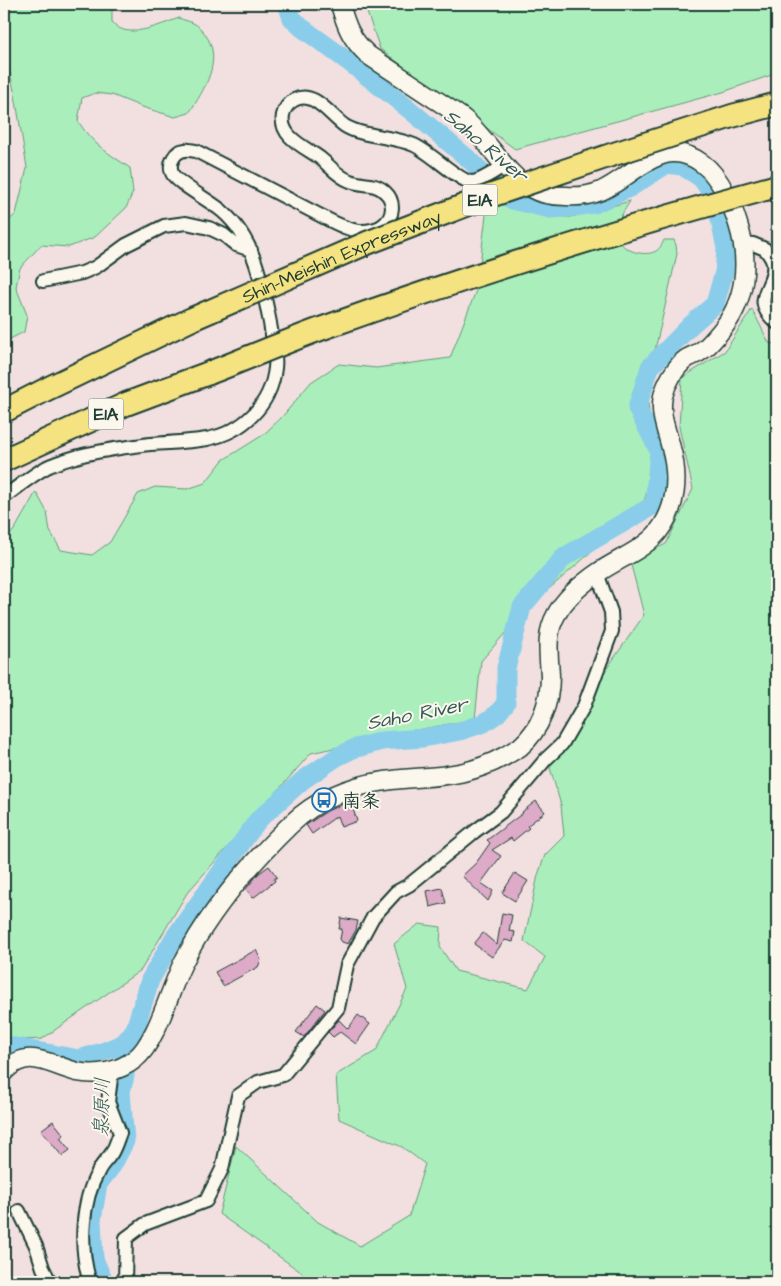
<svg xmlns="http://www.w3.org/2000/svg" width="781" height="1286" font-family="'Architects Daughter','Klee One',sans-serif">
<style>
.green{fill:#aaefbb;stroke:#649678}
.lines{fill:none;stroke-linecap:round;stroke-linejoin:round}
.river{stroke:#89cdea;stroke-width:19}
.building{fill:#ddaac7;stroke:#1f3d34}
.street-casing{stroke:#1f3d34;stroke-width:16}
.secondary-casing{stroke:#1f3d34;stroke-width:21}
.highway-casing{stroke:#1f3d34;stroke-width:26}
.street{stroke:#fbf7ec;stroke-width:12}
.secondary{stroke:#fbf7ec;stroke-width:18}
.highway{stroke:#f5e381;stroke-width:22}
.highway-bridge-casing{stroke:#1f3d34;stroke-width:26;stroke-linecap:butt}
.highway-bridge{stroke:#f5e381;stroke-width:22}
.labels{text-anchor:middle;stroke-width:4;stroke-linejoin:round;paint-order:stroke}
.shield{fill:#fbf7ec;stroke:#61756b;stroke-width:1}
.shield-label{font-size:18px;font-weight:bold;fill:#1f3d34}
.street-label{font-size:19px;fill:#1f3d34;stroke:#fbf7ec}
.poi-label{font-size:19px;font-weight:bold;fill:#1f3d34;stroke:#fbf7ec;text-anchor:start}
.water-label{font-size:20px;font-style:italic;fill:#345a58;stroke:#fbf7ec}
</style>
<rect width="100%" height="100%" fill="#f2e0e1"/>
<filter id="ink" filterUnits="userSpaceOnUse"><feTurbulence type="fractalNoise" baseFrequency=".02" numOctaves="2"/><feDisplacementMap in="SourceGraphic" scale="10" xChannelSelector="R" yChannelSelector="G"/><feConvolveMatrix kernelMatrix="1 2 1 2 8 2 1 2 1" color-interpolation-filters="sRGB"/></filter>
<g filter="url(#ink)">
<path class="green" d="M4,4h114l-6,5v13c3,2 6,6 9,7 15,7 44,-6 58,-11 4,2 10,3 14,5 5,2 9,7 12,11 19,26 -1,56 -16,79l-14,4 -33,-10 -30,-12 -17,-2 -13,5 -4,23c14,23 30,32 52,47l3,24 -7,16 -31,29 -26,10 -28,-2 -21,23 -4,19 11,28 -3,17 -20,10v-117l12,-11 11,-46 -12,-73 -7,-31 -4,-7z
M364,4h413v69l-54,19 -208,57 -135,-100z
M491,186l23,22 29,8 28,1 59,-16c-6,10 -14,21 -13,33 1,15 24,23 37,18 5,-2 8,-7 10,-12h10l2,5 1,9 -22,96 -7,53 6,52 -10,48 -63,58 -55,48 -45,52 -6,58 -74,14 -90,20 -124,140 -46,77 -99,69 -38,2v-500l11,-12 21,-37 11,20 3,19 11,19 31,5 18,-13 28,-48 17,-7 32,2 18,-6 18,-23 40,-25 19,-18 29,-35 28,-18 37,4 74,-10 27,-70 10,-81z
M752,309l17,34 8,1v938h-462l-96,-68 17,-68 82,76 42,24 49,-30 16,-52 -23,-17 -63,-28 -3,-44 40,-24 31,-62 -13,-45 25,-20 22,3 -1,20 16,24 72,18 17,-32 -21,-16 14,-66 7,-20 19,-19 -3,-31 -11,-37 46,-84 48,-69 -14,-54 36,-17 27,-55 -14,-62 3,-49 43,-27z"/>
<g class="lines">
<path class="river" d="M4,1049l6,-3 69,13 26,-8 19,-8 11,-14 15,-49 24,-42 84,-118 45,-40 34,-23 16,-8 29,-8 41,-3 37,-7 24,-8 13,-9 9,-11v-35l16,-61 42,-50 90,-52 5,-54 -22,-43 13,-41 41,-42 24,-21 9,-32 2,-23 -10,-50 -15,-21 -19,-12 -15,-2 -36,23 -37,17 -18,3 -26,2 -38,-9 -10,-7 -30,-31 -62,-52 -61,-48 -48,-35 -9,-9 -5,-14
M104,1282l-10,-23 -2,-39 6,-36 14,-18 13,-25 -4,-49 4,-16v-27"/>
</g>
<path class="building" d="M352,800l1,3h-2l6,18 -16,6 -4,-11 -25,18 -6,-9 21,-14z
M536,801l9,11 -18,14 2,2 -16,13 -2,-3 -19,12 9,6 -20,27 12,8 -5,10 -26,-25 14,-13 14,-20 -3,-3 36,-27 -1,-1z
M269,866l8,11 -3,2 1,2 -22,17 -7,-9 12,-15z
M515,873l13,8 -13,20 -13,-8z
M442,888l4,15 -16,4 -3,-16z
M502,913l10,2 -3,16 6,1 -2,10 -8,-2 -13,17 -18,-13 9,-11 14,12z
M341,918l17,3 -2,9 -8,14 -6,-2 -2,-3 2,-10h-3z
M256,950l5,10 -3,7 -35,19 -8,-14z
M317,1004l8,6 -21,27 -8,-5z
M358,1015l12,9 -14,20 -16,-12 -7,5 -5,-5 11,-12 9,9z
M53,1121l11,14 -4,3 10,12 -8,6 -21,-26z"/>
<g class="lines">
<g class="street-casing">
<path id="street" d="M744,243l9,1 12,5c3,4 7,9 8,14 4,24 -26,35 4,60
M43,281l39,-8 14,-6 30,-22 38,-19 22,-3 23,5 15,7 12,10 15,5
M4,497c14,-10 28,-22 43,-30 10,-5 22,-8 32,-11 23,-6 48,-9 71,-12 19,-1 38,-2 57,-5 36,-7 64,-34 68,-71 2,-15 -3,-30 -5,-45 -8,-40 -15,-84 -48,-112 -10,-9 -47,-29 -50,-38 -4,-10 3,-22 13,-23 3,-1 8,1 11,1l133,69c10,5 22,11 33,11 6,0 17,-2 21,-6 11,-8 12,-24 2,-33 -10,-10 -23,-6 -35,-11 -12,-4 -21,-16 -30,-23 -15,-11 -41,-21 -37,-43 1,-6 6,-12 11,-15 20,-11 36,16 51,26 17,11 49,10 69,19 16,7 45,36 57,37 8,0 27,-12 33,-17
M19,1211l17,35 7,22 7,14
M90,1282c-11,-34 -9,-80 9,-112 3,-6 8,-10 12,-16 4,-6 6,-14 9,-21l-12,-31 4,-31
M125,1282l1,-44 19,-14 61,-23 16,-32 16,-73 20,-14 25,-7 55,-67 9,-43 26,-48 23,-25 13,-7 65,-53 27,-20 45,-53 16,-15 22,-38 28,-75 -1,-19 -14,-39"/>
</g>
<g class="secondary-casing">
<path id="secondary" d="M4,1072c24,-26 45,-7 73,0 19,4 42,0 58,-13 21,-16 35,-69 47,-94 25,-51 68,-101 108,-140 26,-25 59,-39 95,-44 45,-6 77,-1 120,-25 1,-1 14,-8 15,-9 21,-18 30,-45 30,-71 -1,-21 -5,-42 6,-61 9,-17 27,-32 43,-43 19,-13 44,-22 59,-40 19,-24 21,-55 13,-84 -4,-18 -12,-33 -8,-52 3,-12 12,-29 23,-37 4,-3 10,-4 15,-8 7,-4 13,-12 19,-19 26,-30 30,-70 18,-108 -6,-20 -18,-47 -35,-60 -41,-31 -68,12 -102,27 -10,4 -24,6 -35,5 -10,0 -25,-2 -34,-7 -26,-13 -45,-51 -68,-70 -12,-9 -25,-17 -37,-25 -20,-13 -39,-26 -59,-39 -17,-16 -22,-29 -28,-51"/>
</g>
<g class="highway-casing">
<path id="highway" d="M4,411l45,-23 143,-69
M4,460l122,-56 83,-31"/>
</g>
<use href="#street" class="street"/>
<use href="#secondary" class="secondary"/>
<use href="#highway" class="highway"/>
<g class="highway-bridge-casing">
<g id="highway-bridge">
<path id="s1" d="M192,319l175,-76 117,-45 127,-43 121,-39 45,-12"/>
<path d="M209,373c39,-15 78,-32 117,-46 148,-53 299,-100 451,-141"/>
</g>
</g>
<use href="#highway-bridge" class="highway-bridge"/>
</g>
</g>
<defs>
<g id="bus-ring" transform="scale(1.25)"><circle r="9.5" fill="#fbf7ec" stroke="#1f6fb2" stroke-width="1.5"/><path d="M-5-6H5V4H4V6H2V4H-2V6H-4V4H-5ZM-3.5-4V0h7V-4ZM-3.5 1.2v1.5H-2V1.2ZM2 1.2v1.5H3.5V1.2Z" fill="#1f6fb2"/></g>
</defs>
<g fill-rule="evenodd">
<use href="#bus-ring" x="324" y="800"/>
</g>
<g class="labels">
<g class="shield">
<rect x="462.5" y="184.5" width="35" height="31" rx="4"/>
<rect x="88.5" y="398.5" width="35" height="31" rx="4"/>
</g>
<g class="shield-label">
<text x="480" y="206">E1A</text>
<text x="106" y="420">E1A</text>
</g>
<g class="street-label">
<text dy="7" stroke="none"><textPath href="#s1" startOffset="162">Shin-Meishin Expressway</textPath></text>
</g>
<g class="poi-label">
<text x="342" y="807">南条</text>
</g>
<g class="water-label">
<text transform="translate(486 145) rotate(40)" y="7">Saho River</text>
<text transform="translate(417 713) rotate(-11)" y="7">Saho River</text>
<text transform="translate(101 1107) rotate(-88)" y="7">泉原川</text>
</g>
</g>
<rect width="781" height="1286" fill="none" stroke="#fbf7ec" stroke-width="20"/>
<rect x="10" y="10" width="761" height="1266" fill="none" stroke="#1f3d34" stroke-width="2" filter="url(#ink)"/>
</svg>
